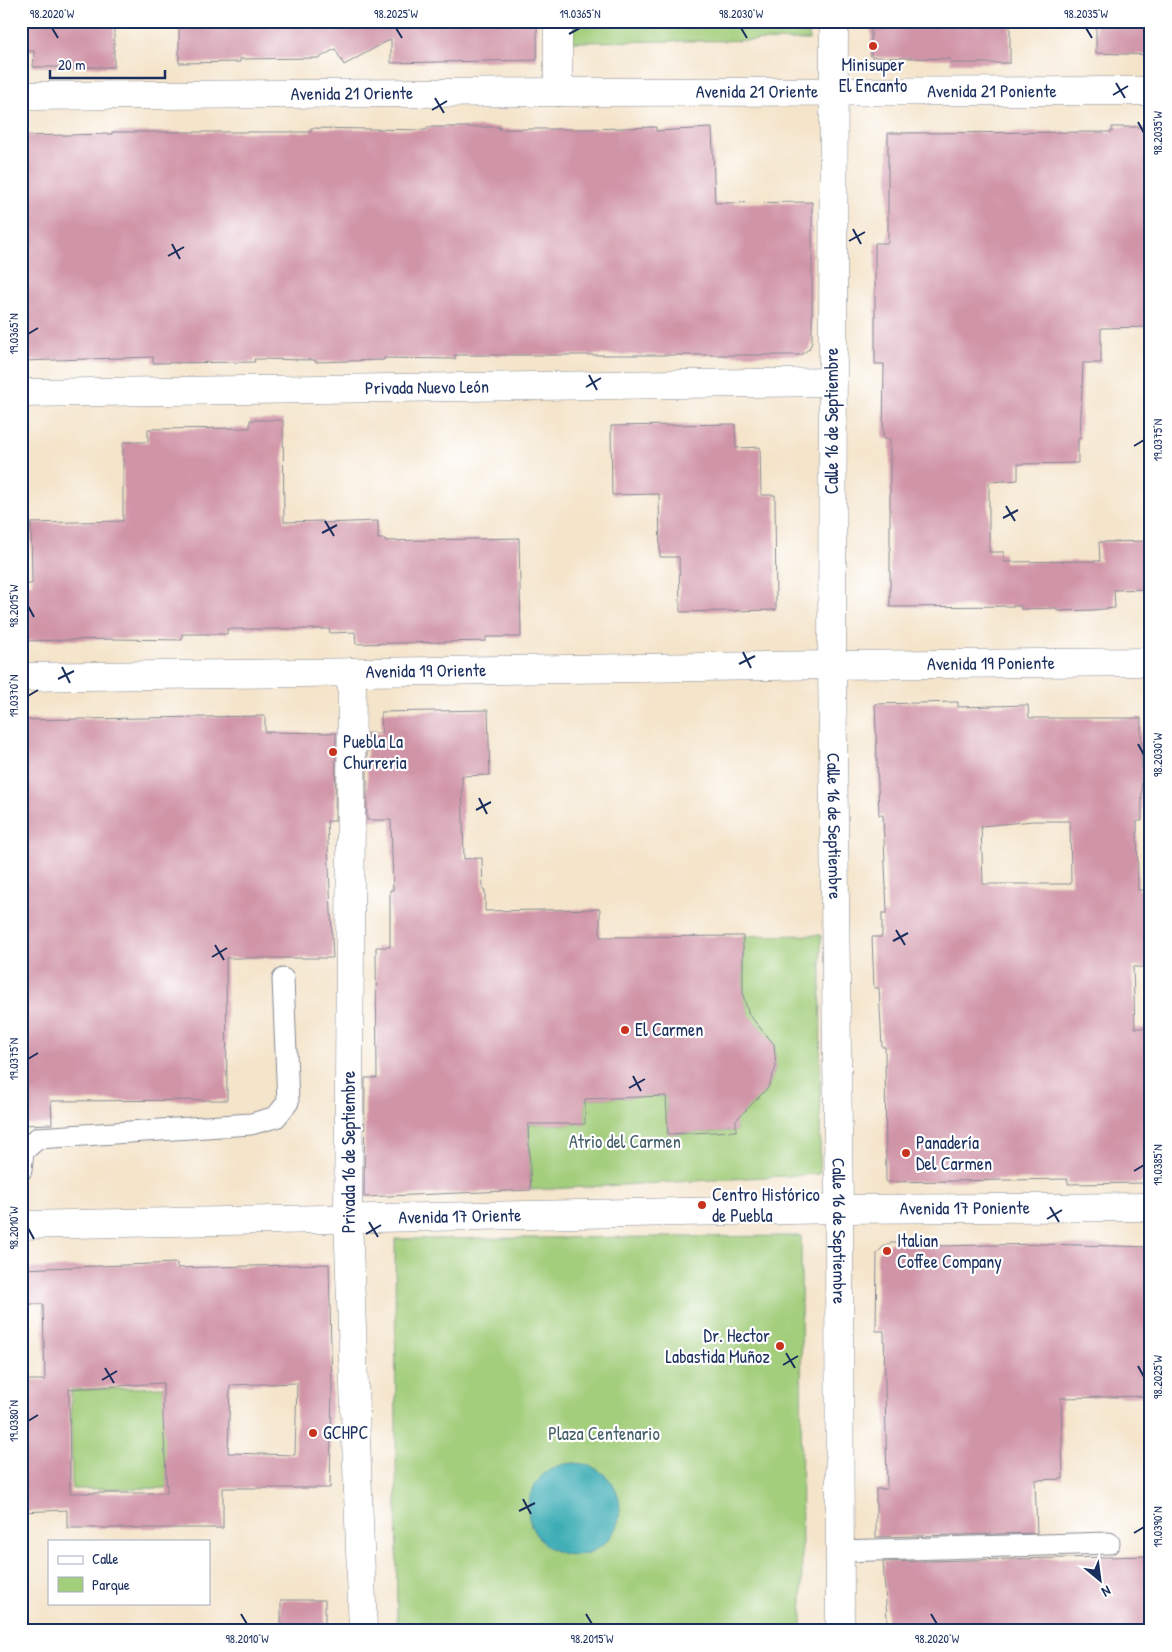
<svg xmlns="http://www.w3.org/2000/svg" width="1172" height="1652" font-family="'Patrick Hand',sans-serif">
<style>
.green{fill:#a3ce7b;stroke:#5f7e6c}
.water{fill:#3cadb5;stroke:#2c6e8a}
.building{fill:#d094a7;fill-rule:evenodd}
.lines{fill:none;stroke-linecap:round;stroke-linejoin:round}
.service-casing{stroke:#888a94;stroke-width:23}
.minor-casing{stroke:#888a94;stroke-width:29}
.service{stroke:#fff;stroke-width:21}
.minor{stroke:#fff;stroke-width:28}
.ticks{fill:none;stroke:#1b2f5e;stroke-width:2}
.poi-dot{fill:#c8321e;stroke:#fff;stroke-width:2}
.labels{text-anchor:middle;stroke-width:4.5;stroke-linejoin:round;paint-order:stroke}
.poi-label{font-size:18px;fill:#1b2f5e;stroke:#fff;text-anchor:start}
.street-label{font-size:18px;fill:#1b2f5e;stroke:#fff}
.park-label{font-size:18px;fill:#445f67;stroke:#fff}
.neatline{fill:none;stroke:#1b2f5e;stroke-width:2}
.ticks-label{font-size:12px;text-anchor:middle;fill:#1b2f5e}
</style>
<rect width="100%" height="100%" fill="#fff"/>
<filter id="ink" filterUnits="userSpaceOnUse"><feTurbulence type="fractalNoise" baseFrequency=".02" numOctaves="2"/><feDisplacementMap in="SourceGraphic" scale="10" xChannelSelector="R" yChannelSelector="G"/><feConvolveMatrix kernelMatrix="1 2 1 2 8 2 1 2 1" color-interpolation-filters="sRGB"/></filter>
<filter id="wash" filterUnits="userSpaceOnUse"><feTurbulence type="fractalNoise" baseFrequency=".0096" numOctaves="4" result="noise"/><feDisplacementMap in="SourceGraphic" scale="20" xChannelSelector="R" yChannelSelector="G"/><feGaussianBlur stdDeviation="1.12" result="paint"/><feColorMatrix in="noise" values="0 0 0 0 0 0 0 0 0 0 0 0 0 0 0 0 0 1.4 0 .05"/><feComposite in="paint" operator="in"/></filter>
<g filter="url(#wash)">
<rect width="100%" height="100%" fill="#f4e4ca"/>
<path class="green" d="M570,21h239v19l-239,2z
M821,935l-1,239 -289,16 -3,-66h57v-25l81,-3 2,38 68,-3 -1,-25 16,-1 17,-17 8,-21 -2,-23 -25,-29 -6,-20v-59z
M801,1236l1,395h-405l-2,-392z
M163,1387l4,101 -95,1 -1,-99z"/>
<path class="water" d="M528 1509a46 46 0 1 1 92 0a46 46 0 1 1-92 0Z"/>
<g id="blocks">
<path class="building" d="M21,21h93v46h-81l1,-16h-13z
M179,21h358v39l-146,3v-24l-47,26 -9,-16 -16,9 -79,1v3l-61,1z
M871,21h139v42h-60v-4l-79,-2z
M1096,21h55v34l-55,-2z
M427,127h73l-1,2h89l68,-2v4l56,-3 3,75 97,-1v140l-3,7 -8,6h-346v4l-71,-1v2l-69,2v-2l-61,-1 1,3 -102,1v-6l-132,4v-225l91,-2v-2h199v-4l116,2z
M1112,127h39v200l-50,1v35h-18l-3,76h-2v24l-60,1v16l-29,2v70h15v10l96,-1 -1,-19 52,-1v48l-37,1 1,18 -23,2 -35,1v-3l-36,1v-3l-131,1v-168h-7l1,-75h-9v-121h13v-110l224,-1z
M250,420h33l1,102 39,-1v2l55,-2v18h7v2l134,-3 2,99h-35v4l-130,3 -1,-12 -25,1 -1,-4h-102v5h-45v6l-67,-1 -94,2v-57h11l-1,-61 92,-2v-79h25v-13l102,-1z
M735,424l1,24 24,-1 1,48h14l1,115 -96,2 -1,-55h-19l-1,-63 -47,1 -1,-69z
M958,702v5l70,-2 1,13h112l1,103h-5l1,69h13v77h-18l2,61h16v155l-83,1v-5l-182,3 -1,-135h-3l-3,-59h-5l-2,-51h10v-24h5l-4,-98h-4l-4,-111zM1033,821h37l1,63h-88l-2,-58z
M488,710l2,65 -28,1 2,83 18,-1 1,32h2v21l115,-2v28l143,-1v59l6,20 25,29 2,23 -8,21 -32,32v11l-68,3 -2,-38 -81,3v25h-57l3,66 -167,7 1,-119h12l-1,-131h14v-57h3l-2,-70h-24v-87h15l-1,-21z
M265,716v16l71,1 -1,88h-8l6,137h-107l1,142 -176,1 1,23 -31,1v-405z
M890,1243h49v3l104,-2 108,3v149l-90,2 2,81 -28,1 2,53 -161,4v-48h11l-3,-158h-8l1,-78 6,-6z
M177,1263v5l152,-4 3,124 -2,100h-107v40h-156v-18l-46,2v-132h24l-2,-76h-22v-35zM163,1383v36l4,74h-97l-1,-104zM297,1383l-2,72 -67,-2 2,-68z
M1151,1556l-2,75h-261l-5,-69z
M281,1600h44v31h-44z"/>
</g>
</g>
<g filter="url(#ink)">
<use href="#blocks" fill-opacity="0" stroke="#888a94" stroke-width="1"/>
<g class="lines">
<g class="service-casing">
<path id="service" d="M21,1170l2,-19 15,-13 213,-14 25,-7 12,-15 -5,-123
M840,1551l269,-8"/>
</g>
<g class="minor-casing">
<g id="minor">
<path d="M558,21v71"/>
<path id="s1" d="M834,21l-2,644 7,544 1,422"/>
<path id="s2" d="M21,96l537,-4 593,-1"/>
<path id="s3" d="M21,393l811,-11"/>
<path d="M352,672l-4,546 15,413"/>
<path id="s4" d="M21,677l811,-12 319,-3"/>
<path id="s5" d="M21,1225l818,-16 312,-2"/>
</g>
</g>
<use href="#service" class="service"/>
<use href="#minor" class="minor"/>
</g>
</g>
<path class="ticks" d="M52,28l6,10M396,28l6,10M741,28l6,10M1086,28l6,10M569,34l11,-6M1116,83l9,15M1113,95l15,-9M435,98l9,15M432,110l15,-9M1138,122l6,11M853,229l8,15M849,241l16,-9M172,244l8,15M168,256l16,-9M28,334l10,-6M589,375l8,15M586,387l15,-9M1134,446l10,-6M1006,506l9,15M1003,518l15,-8M325,521l9,15M322,533l15,-8M28,606l6,11M743,652l8,16M739,664l16,-8M62,667l8,16M58,679l16,-8M28,696l10,-6M1138,744l6,11M479,798l8,16M476,810l15,-8M896,930l9,15M893,941l15,-8M215,945l9,15M212,957l15,-9M28,1059l10,-6M633,1076l8,15M629,1088l16,-9M1134,1171l10,-6M1050,1207l9,15M1047,1219l15,-9M369,1222l9,15M28,1228l6,11M366,1234l15,-9M786,1353l9,15M783,1365l15,-9M1138,1366l6,11M105,1368l9,15M102,1380l15,-9M28,1421l10,-6M523,1499l8,15M519,1511l16,-8M1134,1533l10,-6M241,1614l6,10M586,1614l6,10M931,1614l6,10"/>
<g class="poi-dot">
<circle cx="873" cy="46" r="5"/>
<circle cx="333" cy="752" r="5"/>
<circle cx="625" cy="1030" r="5"/>
<circle cx="906" cy="1153" r="5"/>
<circle cx="702" cy="1205" r="5"/>
<circle cx="887" cy="1251" r="5"/>
<circle cx="780" cy="1346" r="5"/>
<circle cx="313" cy="1433" r="5"/>
</g>
<g class="labels">
<g class="poi-label">
<text x="873" y="71" text-anchor="middle">Minisuper<tspan x="873" dy="21">El Encanto</tspan></text>
<text x="343" y="748">Puebla La<tspan x="343" dy="21">Churreria</tspan></text>
<text x="635" y="1036">El Carmen</text>
<text x="916" y="1149">Panadería<tspan x="916" dy="21">Del Carmen</tspan></text>
<text x="712" y="1201">Centro Histórico<tspan x="712" dy="21">de Puebla</tspan></text>
<text x="897" y="1247">Italian<tspan x="897" dy="21">Coffee Company</tspan></text>
<text x="770" y="1342" text-anchor="end">Dr. Hector<tspan x="770" dy="21">Labastida Muñoz</tspan></text>
<text x="323" y="1439">GCHPC</text>
</g>
<g class="street-label">
<text dy="6" stroke="none"><textPath href="#s2" startOffset="971">Avenida 21 Poniente</textPath></text>
<text dy="6" stroke="none"><textPath href="#s2" startOffset="736">Avenida 21 Oriente</textPath></text>
<text dy="6" stroke="none"><textPath href="#s2" startOffset="331">Avenida 21 Oriente</textPath></text>
<text dy="6" stroke="none"><textPath href="#s3" startOffset="406">Privada Nuevo León</textPath></text>
<text transform="translate(832 421) rotate(-90)" y="6">Calle 16 de Septiembre</text>
<text dy="6" stroke="none"><textPath href="#s4" startOffset="970">Avenida 19 Poniente</textPath></text>
<text dy="6" stroke="none"><textPath href="#s4" startOffset="405">Avenida 19 Oriente</textPath></text>
<text dy="6" stroke="none"><textPath href="#s1" startOffset="805">Calle 16 de Septiembre</textPath></text>
<text transform="translate(349 1152) rotate(-90)" y="6">Privada 16 de Septiembre</text>
<text dy="6" stroke="none"><textPath href="#s5" startOffset="944">Avenida 17 Poniente</textPath></text>
<text dy="6" stroke="none"><textPath href="#s5" startOffset="439">Avenida 17 Oriente</textPath></text>
<text dy="6" stroke="none"><textPath href="#s1" startOffset="1210">Calle 16 de Septiembre</textPath></text>
</g>
<g class="park-label">
<text x="625" y="1148">Atrio del Carmen</text>
<text x="604" y="1440">Plaza Centenario</text>
</g>
</g>
<rect width="1172" height="1652" fill="none" stroke="#fff" stroke-width="55"/>
<rect x="48" y="1540" width="162" height="65" fill="#ffffff" stroke="#a4acbf"/>
<rect x="58" y="1556" width="25" height="8" fill="#ffffff" stroke="#a4acbf"/>
<text x="92" y="1564" font-size="15" fill="#1b2f5e">Calle</text>
<rect x="58" y="1577" width="25" height="15" fill="#a3ce7b" stroke="#a4acbf"/>
<text x="92" y="1590" font-size="15" fill="#1b2f5e">Parque</text>
<g transform="translate(1100 1580) rotate(151)" stroke="#ffffff" stroke-width="4" paint-order="stroke">
<path d="M0-4L9 19L0 12L-9 19Z" fill="#1b2f5e"/>
<text y="-8" font-size="14" font-weight="bold" text-anchor="middle" fill="#1b2f5e">N</text>
</g>
<path d="M50 70v8h115v-8" fill="none" stroke="#1b2f5e" stroke-width="2.5"/>
<text x="58" y="70" font-size="15" fill="#1b2f5e" stroke="#ffffff" stroke-width="4" paint-order="stroke">20 m</text>
<rect x="28" y="28" width="1116" height="1596" class="neatline"/>
<g class="ticks-label">
<text x="52" y="18">98.2020°W</text>
<text x="396" y="18">98.2025°W</text>
<text x="580" y="18">19.0365°N</text>
<text x="741" y="18">98.2030°W</text>
<text x="1086" y="18">98.2035°W</text>
<text transform="translate(1158 133) rotate(-90)" y="4">98.2035°W</text>
<text transform="translate(14 334) rotate(-90)" y="4">19.0365°N</text>
<text transform="translate(1158 440) rotate(-90)" y="4">19.0375°N</text>
<text transform="translate(14 606) rotate(-90)" y="4">98.2015°W</text>
<text transform="translate(14 696) rotate(-90)" y="4">19.0370°N</text>
<text transform="translate(1158 755) rotate(-90)" y="4">98.2030°W</text>
<text transform="translate(14 1059) rotate(-90)" y="4">19.0375°N</text>
<text transform="translate(1158 1165) rotate(-90)" y="4">19.0385°N</text>
<text transform="translate(14 1228) rotate(-90)" y="4">98.2010°W</text>
<text transform="translate(1158 1377) rotate(-90)" y="4">98.2025°W</text>
<text transform="translate(14 1421) rotate(-90)" y="4">19.0380°N</text>
<text transform="translate(1158 1527) rotate(-90)" y="4">19.0390°N</text>
<text x="247" y="1643">98.2010°W</text>
<text x="592" y="1643">98.2015°W</text>
<text x="937" y="1643">98.2020°W</text>
</g>
</svg>
